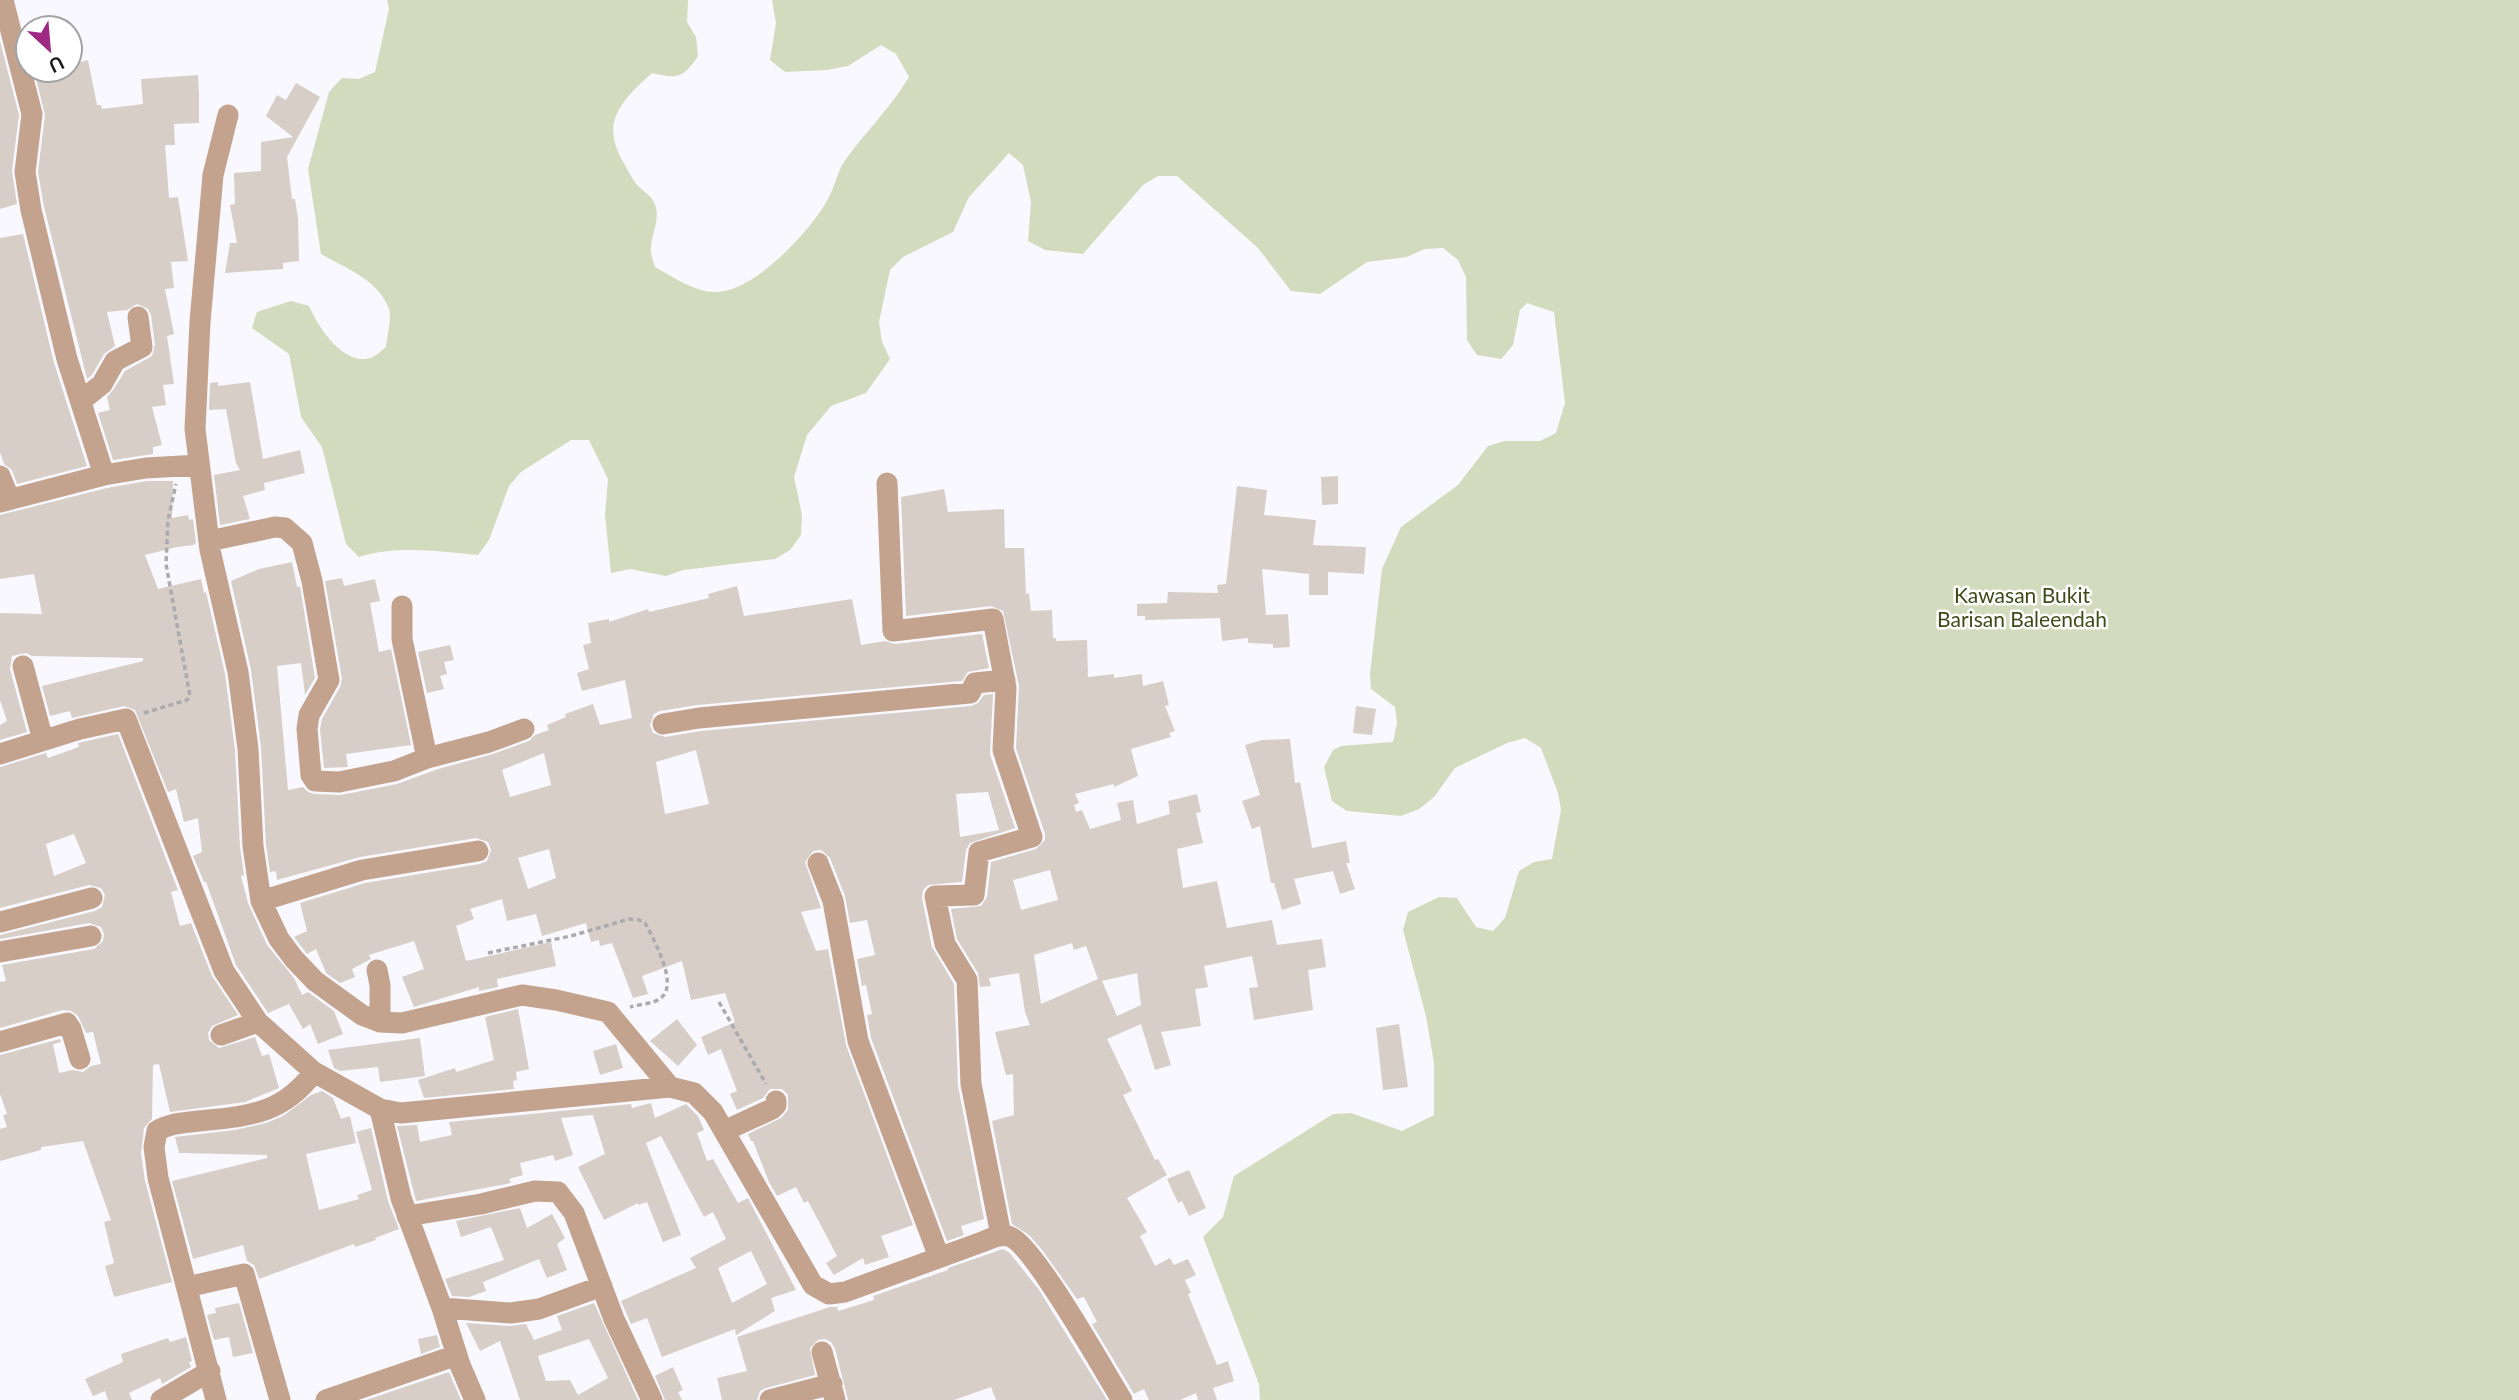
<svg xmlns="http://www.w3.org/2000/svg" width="2519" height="1400" font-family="Lato,sans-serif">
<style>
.green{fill:#d2dbbe}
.building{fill:#d8cec8;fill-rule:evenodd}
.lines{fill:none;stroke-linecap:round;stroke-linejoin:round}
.path{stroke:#aaaaaf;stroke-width:3.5;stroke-dasharray:5 3.5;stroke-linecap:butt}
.minor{stroke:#c3a28e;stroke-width:21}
.labels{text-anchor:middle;stroke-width:5;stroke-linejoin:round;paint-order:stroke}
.park-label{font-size:21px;fill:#3e4b17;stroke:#fff}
</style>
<rect width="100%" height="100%" fill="#f8f8fe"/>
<path class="green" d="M387,0h301l-1,22 9,15 2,19c-15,22 -20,23 -46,17 -32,29 -53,50 -27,92 3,6 7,13 11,19 8,9 17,11 20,24 3,13 -4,26 -5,38 -1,7 2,15 4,21 18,10 38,24 58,25 39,3 100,-63 116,-95 6,-11 8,-24 15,-35 20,-29 47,-54 65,-85l-13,-23 -15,-9 -33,21 -21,4 -42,2 -15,-12 6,-37 -4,-23h1747v1400h-1259l-1,-16 -56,-147 20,-20 11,-41 99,-62 18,-1 51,18 32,-16v-52l-8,-47 -23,-86 5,-18 31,-15 18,1 19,29 17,4 12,-13 14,-47 15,-9 18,-3 9,-49 -3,-17 -17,-45 -16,-10 -18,5 -52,25 -21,29 -15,12 -18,7 -54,-5 -15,-10 -8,-34 9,-17 8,-4 52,-4 4,-19 -2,-16 -24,-18 -1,-15 12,-105 19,-42 57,-42 30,-39 17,-5h35l16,-8 9,-30 -11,-91 -27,-9 -7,7 -7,35 -12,14 -24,-4 -10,-15 -1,-63 -8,-17 -15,-12 -19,1 -17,8 -40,5 -47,32 -29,-3 -33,-43 -81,-72h-19l-15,9 -60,69 -38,-4 -17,-9 3,-39 -8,-37 -14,-12 -40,44 -16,35 -50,25 -13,13 -11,52 3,20 8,17 -24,34 -35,13 -24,29 -13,42 8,38 -1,20 -11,15 -15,9 -92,11 -17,6 -36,-7 -19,4 -6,-58 3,-36 -19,-39h-18l-50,32 -12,14 -20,54 -11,15c-39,-4 -82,-10 -119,2l-13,-13 -24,-97 -21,-30 -12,-63 -37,-26 5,-16 34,-11 18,5c9,21 36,63 64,51 4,-2 9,-7 13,-10 1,-11 6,-28 3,-38 -10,-29 -44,-41 -68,-55l-13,-85 21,-77 13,-14 17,1 16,-7 14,-63z"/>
<path class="building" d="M0,41l19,74 -7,56 5,33 -17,5z
M88,60l9,45h4l1,4 41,-5 -2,-25 57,-4 1,20v28l-25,1 1,21h-10l4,53 9,-1 10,64 -17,1 3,26 -9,1 9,45 -7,2 7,48 -11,1 3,20 -14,2 10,38 -9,2v7l-40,6 -15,-47 12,-3 -3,-13 6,-7 12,-19 27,-15 3,-11 -4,-30 -3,-6 -11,-5 -10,6 -20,2 8,34 -11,8 -12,21 -5,4 -43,-172 -6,-35 7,-57 -11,-45h40l-2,-6z
M296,83l24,14 -33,60 5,42h3l3,20 1,42 -16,2v6l-58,4 5,-30h7l-7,-38 5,-1 -1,-31 27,-2v-29l32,-5 -27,-21 11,-21 9,5z
M23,234l31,129 33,103 -70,18 -5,-14 -8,-6 -4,-12v-214z
M218,382v4l32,-4 13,77 37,-9 5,23 -41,10 1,7 -22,6 7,23 -30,6 -6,-50 26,-5 -4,-7 -10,-54 -17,1 1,-27z
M1338,476v28l-16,1 -1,-28z
M147,481h26l-1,37 16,-3 1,5 4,-1 3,23 -2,3 -17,2 -32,8 13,34 43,-10 3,14 2,-1 19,82 10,76 5,97 4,28 -3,1 7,27 19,42 27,33 8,17 6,-3 26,19 9,23 -25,10 -8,-20 -7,5 -14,-25 -21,9 -32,-48 -30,-83h-2l-11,-26 9,-4 -4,-34 -14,4 -8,-33 -8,3 -33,-82 -11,-4 -52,12 -2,-7 -20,5 -8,-30 101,-25v-3l-111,-2 -6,-3 -14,3 -2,13 17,63 -27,8v-15l7,-4 -7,-21v-87l42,1 -8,-40 -34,5v-64l107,-27z
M1237,486l30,4 -3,25 52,5 -3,25 53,2 -2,27 -36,-2v23h-19v-21l-47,-5 4,46 22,-1 2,33 -17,1v-4l-25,-1v-5l-26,3 -2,-23 -75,2v-4h-8v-12l30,-1 1,-11 50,1 -1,-8 9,-1z
M944,489l4,23 56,-3 1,39h19l2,46 3,-1 2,18 21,-1 1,28h3v3l31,-1 1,37 26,-3v4l28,-4 1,12 20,-5 6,24 -4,1 10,25 -6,2 2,4 -40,12 7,27 -24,11v-3l-39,10 4,9 -5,2 2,7 6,-2 8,19 31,-9 -4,-17 16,-3 4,24 33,-10 -2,-13 29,-7 4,18 -5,1 7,30 -26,6 6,39 34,-7 10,47 45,-8 5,25 45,-6 4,28 -18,3 5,40 -59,10 -5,-32 9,-1 -6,-31 -48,10 4,21 -13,2 6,37 -40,6 10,33 -16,5 -14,-46 -34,15 25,52 -9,4 32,65 3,-1 9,16 -40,23 20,34 -7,4 15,30 15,-8 4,7 14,-6 8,16 -11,5 6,13 -3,1 29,71 11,-4 6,20 -21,7 4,12h-19l-2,-7 -16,7h-31l-5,-11 -10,5 -42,-70 5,-2 -13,-25 -7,2 -34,-48 -14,-16 -17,-11 -20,-103 22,-6 -1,-41 -7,1 -11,-43 35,-7 -5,-13 -6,-39 -30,5 2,8 -11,1 -2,-14 -21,-34 -6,-30 30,-3 6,-9 4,-35 45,-13 9,-9v-6l-29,-86 3,-62 -16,-75 -12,-5 -85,10 -5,-119zM1050,870l8,30 -37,10 -8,-30zM1072,943l2,7 12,-4 12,33 -57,25 -7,-49zM1137,973l4,32 -24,11 -15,-35z
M292,562l5,25 3,-1 15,92 -10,17 -4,-32 -24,3 11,124 15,-3 5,5 6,2 27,1 56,-11 41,-15 55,-15 36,-13 6,-6 14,-5 -2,-5 19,-8 -1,-3 28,-10 7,21 32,-7 -7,-38 -43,11 -5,-18 12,-4 -6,-24 8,-2 -3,-20 21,-4v3l39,-13 1,3 60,-14 -1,-4 29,-8 7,30 108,-17 9,46 24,-4 10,3 87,-10 7,34 -21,4 -6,9 -265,24 -37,6 -6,3 -4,11 3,8 12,4 36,-6 270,-25 7,-3 6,-8 9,-1 -3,60 25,74 -45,15 -4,7 -4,32 -34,3 -5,5 -1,8 10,49 22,37 4,102 26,133 -23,7 3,9 -17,6 -76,-203 -4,-23 5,-1 -6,-29 -4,1 -5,-27 18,-4 -8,-35 -17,3 -5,-27 -15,-38 -9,-8 -8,1 -8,11 16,46 -20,4 15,39 12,-2 18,96 67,180 -32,11 8,21 -24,8 -2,-7 -29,17 -8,-12 11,-7 -29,-55 -4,2 -8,-16 -19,9 -8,-14 -16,-41h-2l-3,-7 33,-16 7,-8v-15l-6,-6h-12l-7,9 -26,12 -7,-16 7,-3 -16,-42 -13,6 -7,-18 34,-15 -10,-29 -34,7 -9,-39 -40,15 6,18 -15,4 -21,-55 -12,3 -1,-6 -8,2 -5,-19 -44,13 -6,-22 -29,7 -5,-22 -32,10 4,10 -18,7 10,35 85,-19 5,24 -59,13 1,8 -19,4v-4l-65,20 -12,-30 22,-8 -10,-28 -45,14 2,4 -19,10 3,8 -15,6 -14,-10 -10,-24 -9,5 -13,-17 13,-6 -7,-28 65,-20 115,-19 7,-3 4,-11 -3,-8 -12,-4 -116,19 -83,23 -1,-9 -6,1 -4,-27 -5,-98 -10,-77 -20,-89 28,-12zM696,750l13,54 -44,10 -9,-52zM544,753l7,32 -41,12 -8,-27zM988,792l11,38 -39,7 -4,-43zM549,849l7,29 -28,11 -10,-31z
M342,578l2,8 31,-7 5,22 -10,2 9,49 12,-3 20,96 -65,9 2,13 -24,1 -4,-39 2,-10 18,-32 2,-8 -17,-98z
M450,645l4,15 -10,2 3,12 -7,2 4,13 -17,4 -9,-41z
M1356,706l20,3 -4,26 -19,-2z
M118,734l60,156 -7,2 9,34 11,-3 21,53 26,39 -26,11 -4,7 1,7 10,8 36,-11 7,19 7,-2 10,34 -34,14 -75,10 -11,-48 -6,1 -1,54 -8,9 -3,25 4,28 27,101 -58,15 -9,-31 9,-3 -10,-41 7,-2 -28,-79 -42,6v3l-41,11v-32l7,-2 -4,-12 4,-1 -7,-20v-39l60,-16 1,3 -8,2 6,29 14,-3 10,2 8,-6 10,-2 -8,-32 -7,1 -8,-17 -7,-5 -8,-1 -63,18v-46l6,-1 -4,-16 92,-16 9,-8 1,-7 -3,-7 -12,-4 -89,16v-4l95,-24 7,-4 3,-12 -4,-7 -12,-3 -89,23v-141l46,-14 2,5 31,-11 -1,-4zM74,834l12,29 -32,13 -8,-32z
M1290,739l5,44 5,-1 12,66 34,-7 4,22h-4l9,26 -15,5 -7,-23 -39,8 7,25 -19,6 -8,-27h-3l-11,-57 -8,3 -10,-28 18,-6 -15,-50 17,-5z
M518,1009l11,60 -13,3 1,8 -4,1 1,8 -90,9 -6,-18 37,-12 1,4 38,-12 -9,-43z
M677,1019l20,26 -19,21 -28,-25z
M1399,1024l9,63 -25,3 -7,-62z
M420,1038l5,38 -45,6 -2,-15 -38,4 -6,-3 -6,-18z
M616,1044l7,24 -23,7 -7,-24z
M322,1091l11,7 8,21 9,-3 6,27 -50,11 13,56 40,-11 -2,-4 15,-5 -16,-58 15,-4 17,73 11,28 -24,9 1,2 -21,7 -1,-3 -95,35 -5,-14 -7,-4 -4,-16 -50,14 -21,-78 95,-23v-3l-88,-2 -4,-16 60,-7 31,-7 17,-7 28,-21z
M651,1103l4,15 31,-14 12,12 6,14 -7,3 10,28 6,-2 25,44 10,-5 48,92 -25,8 4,13 -39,24 -1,-6 -73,28 -15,-39 -16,6 -10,-23 75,-33 -6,-10 36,-19 -13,-27 -9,5 -43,-81 -15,7 35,92 -18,7 -16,-40 -9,3v-2l-34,17 -26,-53 27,-13 -12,-39 -32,3 12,37 -18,6 -2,-6 -33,8 3,12 -14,4 2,4 -95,18 -19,-75 20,-1 3,17 32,-7 -3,-13 182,-18 1,4zM751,1251l16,33 -35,19 -14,-35z
M1189,1170l17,38 -17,8 -7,-15 -4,2 -11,-24z
M520,1208l7,20 25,-14 13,24 -8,6 10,26 -20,8 -8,-19 -56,23 3,9 -17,6 -17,-1 -7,-17 59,-19 -13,-33 -30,10 -5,-16z
M1003,1249l7,4 29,37 68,110h-111l-5,-13 -37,13h-106l-13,-51 -4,-7 -6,-3 -7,1 -8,8 5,27 -49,13 -6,3 -3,9h-35l-5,-22 30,-7 -10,-34 93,-30h7l1,4 36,-11 -1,-4 75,-26v-2z
M239,1303l14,50 -20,4 -4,-20 -15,3 -7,-25 9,-2 -1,-5z
M594,1303l44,97h-118l-20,-59 -20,10 -14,-28 44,3 16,-2 8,16 28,-10 -5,-14zM589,1339l19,39 -30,17 -8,-15 -24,1 -8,-25z
M437,1335l3,12 -19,7 -3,-15z
M186,1337l6,24 -3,1 2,5 -29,17 -2,-6 -31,15 3,7h-24l-3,-9 -12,5 -8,-17 38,-17 -2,-8 47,-16 2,4z
M673,1367l10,23 -5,2 4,8h-17l-10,-24z
M449,1372l12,28h-95z"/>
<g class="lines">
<path class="path" d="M144,713l43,-13 3,-4 -24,-132 2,-44 8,-36
M488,953l83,-17 58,-17 10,1 6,3 4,7c7,15 28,53 13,67 -7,7 -22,7 -32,10
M719,1002l47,82"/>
<path class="minor" d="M3,0l29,114 -7,58 6,38 36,149 37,116 42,-7 53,-3
M228,115l-15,60 -13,147 -5,107 15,121 28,122 10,77 5,97 8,55 18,38 15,20 21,22 47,34 18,7 22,1 120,-28 34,5 52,12 62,75
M82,400l20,-16 13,-23 27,-14 -4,-30
M0,476l9,22
M887,483l6,148 100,-12 13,69 -3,62 29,87 -53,15 -5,43 -39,1 10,48 22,36 4,104 30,151
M0,502l104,-27
M209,541l66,-14 10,1 17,15 10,38 17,99 -20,35 -2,14 4,46 4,6 24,1 55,-11 33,-13 62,-16 35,-13
M402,606v33l25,119
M23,666l20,74
M663,724l36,-6 271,-25 5,-10 30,-3
M0,754l80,-25 46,-10 98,252 34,51 56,50 66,37 21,4 269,-26 24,6 19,19 100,173 16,9 16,-2 137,-50c7,-3 18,-8 26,-6 24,5 97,137 114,164
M818,863l15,38 25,140 81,216
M261,901l101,-31 116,-19
M0,922l92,-24
M0,952l91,-16
M377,970l3,15v37
M221,1035l37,-13
M0,1042l67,-19 4,6 9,30
M380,1109l21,89 41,110 18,57 15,35
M724,1131l48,-22 4,-4v-4
M407,1216l74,-12 54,-13 23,1 16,21 40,106 38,81
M187,1287l57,-13 36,126
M442,1308l69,5 28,-4 63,-23
M822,1352l13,48
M161,1400l49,-29
M216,1400l-58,-222 -4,-31 3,-16c13,-8 26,-8 41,-10 50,-5 84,-6 116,-49
M326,1400l131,-45
M770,1400l62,-16"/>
</g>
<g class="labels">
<g class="park-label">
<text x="2022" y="603">Kawasan Bukit<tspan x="2022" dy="24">Barisan Baleendah</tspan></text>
</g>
</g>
<g transform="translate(49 49) rotate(154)"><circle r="33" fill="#ffffff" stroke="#a3a3a5" stroke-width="2"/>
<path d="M0-5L12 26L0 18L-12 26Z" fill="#9e2983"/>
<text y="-10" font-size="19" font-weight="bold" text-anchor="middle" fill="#1a1a1e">U</text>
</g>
</svg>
